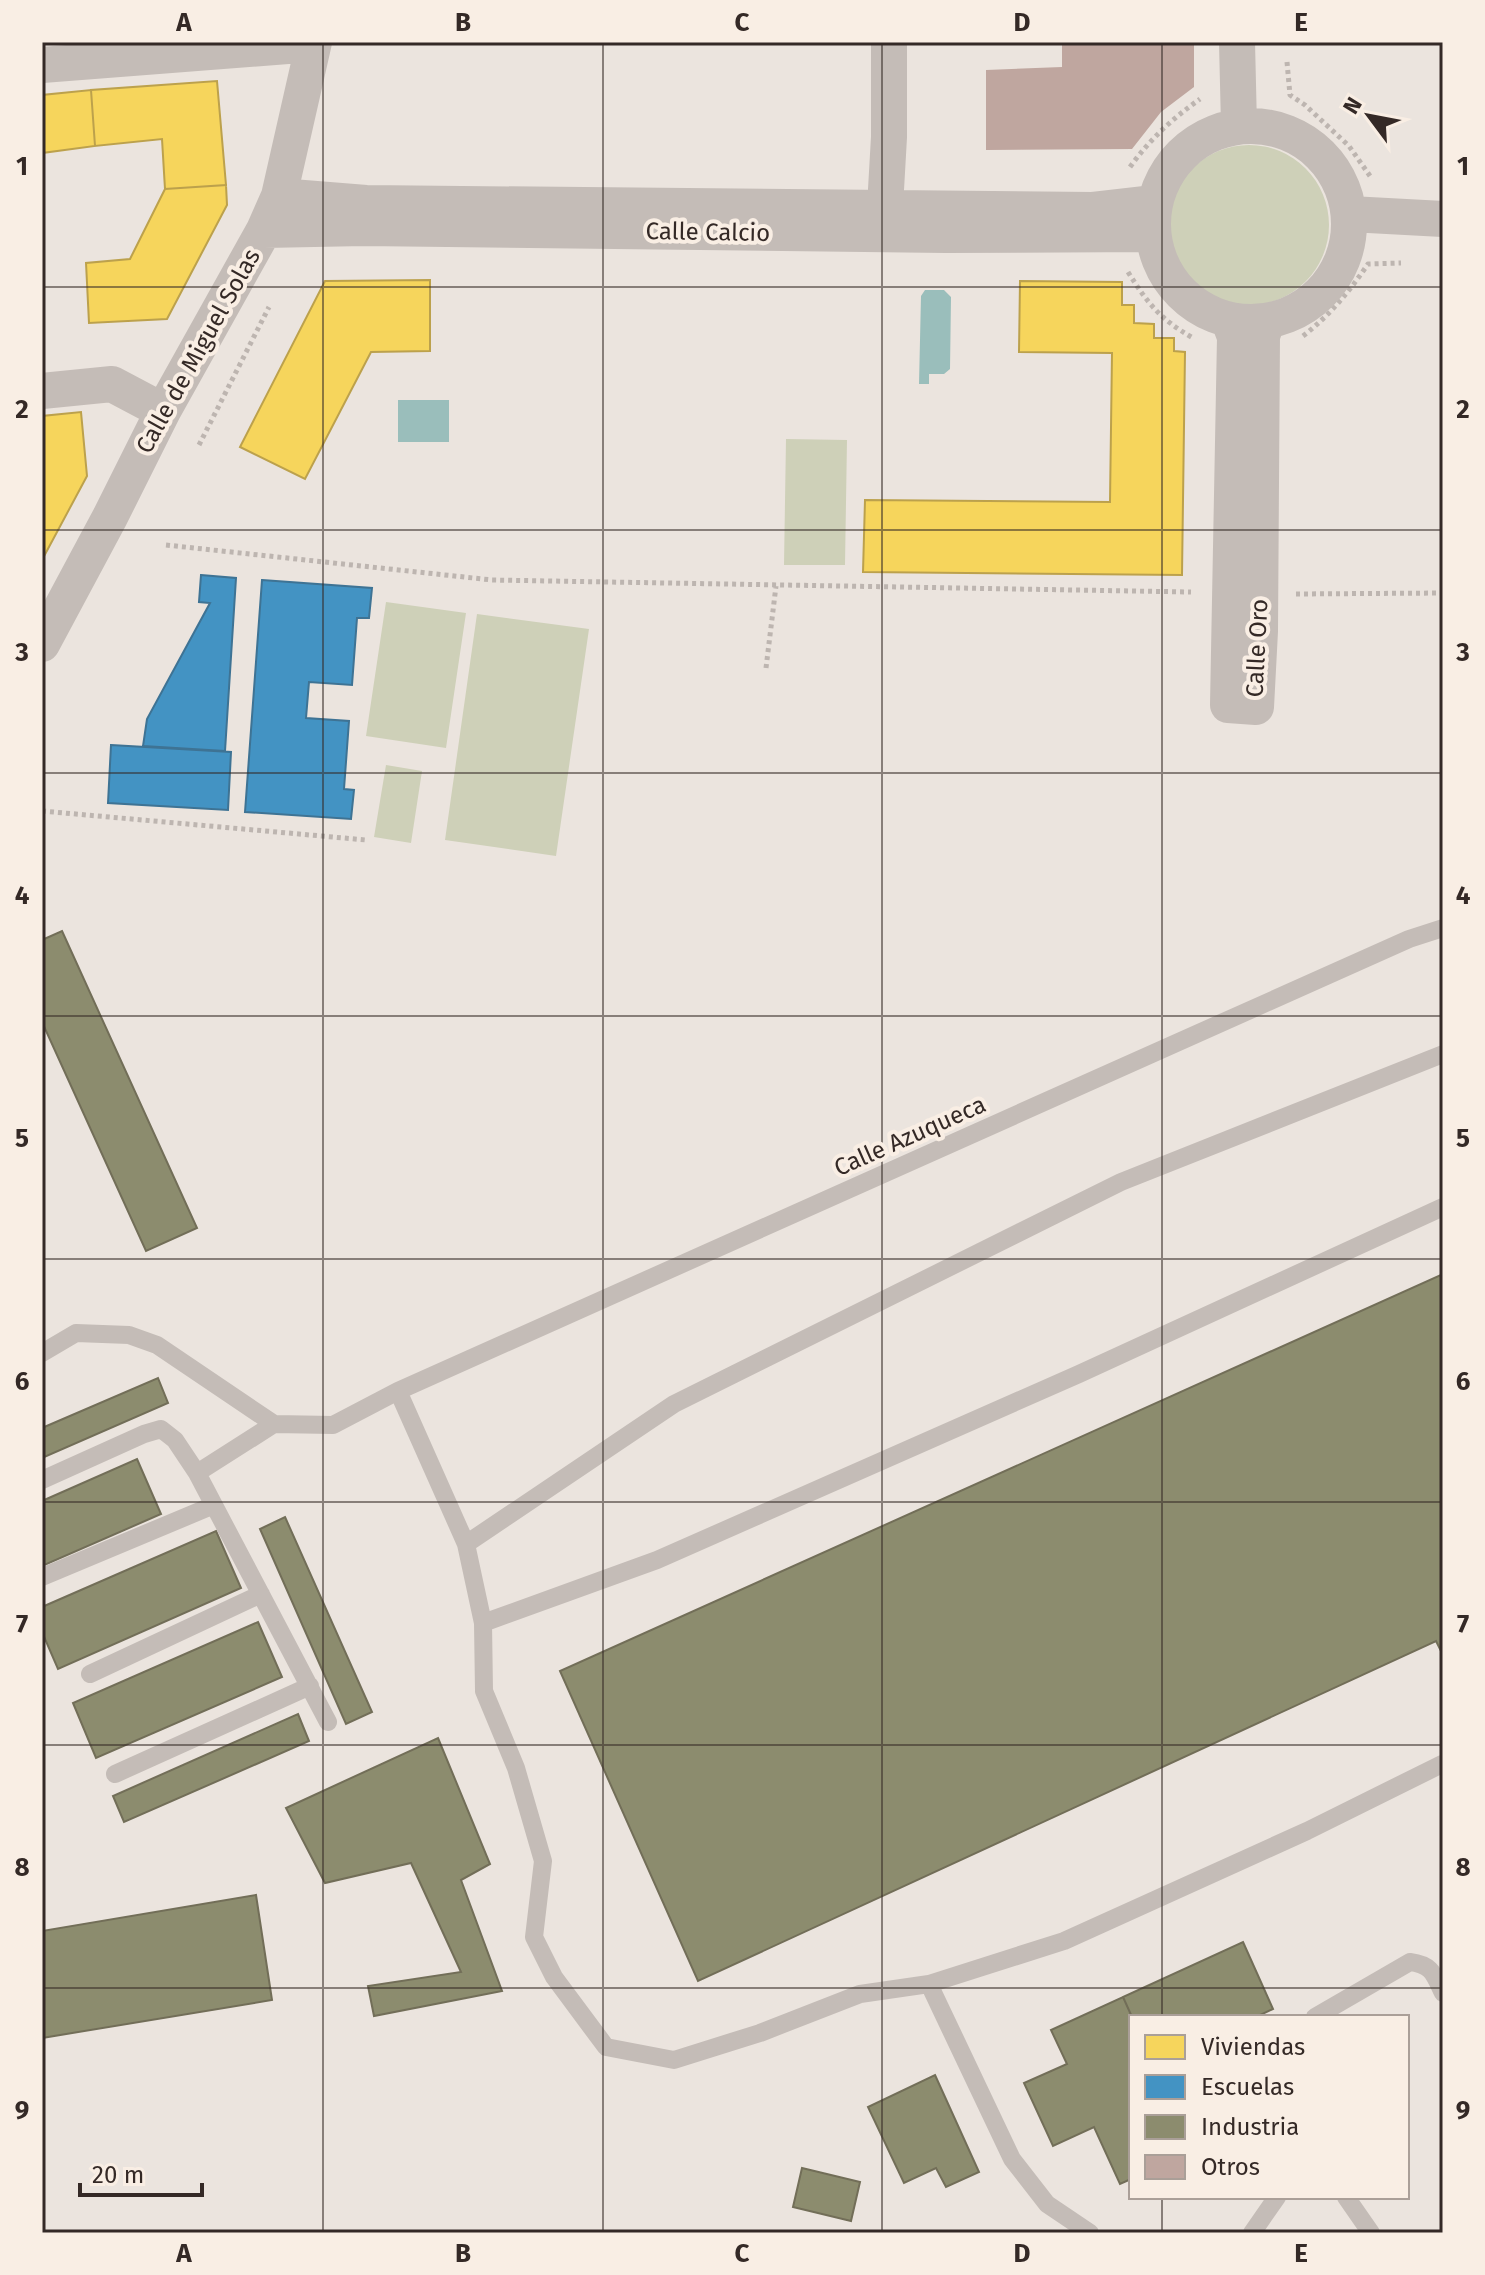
<svg xmlns="http://www.w3.org/2000/svg" width="1485" height="2275" font-family="'Fira Sans',sans-serif">
<style>
.green{fill:#ced0b8}
.water{fill:#9abebb}
.homes{fill:#f6d55c;stroke:#bca14c;stroke-width:2}
.schools{fill:#4393c3;stroke:#3e7394;stroke-width:2}
.industry{fill:#8c8c6e;stroke:#726e58;stroke-width:2}
.building{fill:#bfa69f}
.lines{fill:none;stroke-linecap:round;stroke-linejoin:round}
.path{stroke:#bdb5b0;stroke-width:5;stroke-dasharray:4 4;stroke-linecap:butt}
.lane{stroke:#c4bcb7;stroke-width:18}
.street{stroke:#c4bcb7;stroke-width:36}
.grid{fill:none;stroke:#342926;stroke-width:2;stroke-opacity:0.55}
.labels{text-anchor:middle;stroke-width:8;stroke-linejoin:round;paint-order:stroke}
.street-label{font-size:24px;fill:#342926;stroke:#f9eee4}
.neatline{fill:none;stroke:#342926;stroke-width:3}
.grid-label{font-size:26px;text-anchor:middle;font-weight:bold;fill:#342926}
</style>
<rect width="100%" height="100%" fill="#ebe4de"/>
<path class="green" d="M1169 225a80 80 0 1 1 160 0a80 80 0 1 1-160 0Z
M786,439l61,1 -2,125h-61z
M386,602l80,11 -20,135 -80,-12z
M477,614l112,15 -33,227 -111,-16z
M386,765l36,6 -11,72 -37,-6z"/>
<path class="water" d="M925,290h19l7,7 -1,72 -6,5h-15v10h-10l2,-88z
M398,400h51v42h-51z"/>
<path class="homes" d="M217,81l9,104 -61,4 -3,-50 -67,7 -4,-56z
M91,90l4,56 -53,7v-58z
M226,185l1,20 -60,114 -78,4 -3,-60 44,-4 35,-70z
M430,280v71l-59,1 -66,127 -65,-32 85,-166z
M1020,281l102,1v23h12v18l20,1v14h20v13l11,1 -3,223 -319,-3 2,-72 245,2 2,-149 -93,-1z
M81,412l6,64 -45,84v-144z"/>
<path class="schools" d="M201,575l35,3 -11,173 -82,-5 4,-27 63,-116 -11,-1z
M262,580l110,8 -3,30h-12l-5,67 -43,-3 -3,36 43,3 -5,68 10,1 -3,29 -106,-7z
M111,745l120,7 -3,58 -120,-7z"/>
<path class="industry" d="M62,931l135,297 -51,23 -104,-229v-82z
M1443,1274v381l-7,-14 -738,340 -138,-310z
M158,1378l10,25 -126,55v-30z
M137,1459l24,55 -119,52v-65z
M285,1517l87,195 -26,12 -86,-195z
M216,1531l25,57 -183,81 -16,-37v-25z
M258,1622l24,55 -186,81 -23,-55z
M298,1714l11,27 -185,81 -11,-26z
M438,1738l52,126 -29,16 41,111 -128,25 -6,-30 93,-14 -50,-109 -86,20 -39,-75z
M256,1895l16,105 -230,38v-107z
M1243,1942l30,67 -17,8h-124l-9,-20z
M1123,1997l9,20 -1,162 -11,5 -26,-57 -41,19 -29,-63 43,-19 -16,-34z
M935,2075l44,97 -33,15 -10,-19 -32,15 -36,-76z
M802,2168l58,14 -9,39 -58,-14z"/>
<path class="building" d="M1062,42h132v45l-33,25 -29,37 -146,1v-80l76,-3z"/>
<g class="lines">
<path class="path" d="M1287,62l3,33 15,10 44,41 21,30
M1130,167c20,-28 42,-48 70,-68
M1128,272c20,32 32,47 65,66
M1303,336c27,-21 46,-44 65,-72l33,-1
M199,445l70,-138
M166,545l326,35 699,12
M1296,594l147,-1
M766,668l10,-82
M42,811l324,29"/>
<path class="lane" d="M42,1353l34,-20 53,2 28,10 117,79 59,1 65,-34 1011,-452 34,-11
M398,1391l68,153 17,79 1,68 32,77 27,93 -9,76 20,40 52,70 68,13 86,-27 100,-39 69,-10 83,175 35,45 43,29
M197,1473l77,-49
M42,1480l102,-46 17,-5 14,11 22,33 131,249
M466,1544l208,-140 447,-222 322,-128
M42,1577l172,-72
M483,1623l174,-63 422,-186 364,-167
M90,1674l171,-80
M115,1774l195,-88
M929,1984l135,-43 243,-110 135,-67
M1315,2017l95,-55c23,3 24,13 33,31
M1346,2197l25,36
M1252,2233l25,-36"/>
<path class="street" d="M1237,42l2,84
M42,65l271,-21
M1153 224a98 98 0 1 1 196 0a98 98 0 1 1-196 0Z
M279,196l87,7 727,7 61,-7
M885,207l4,-70v-95
M1350,214l93,5
M264,230l100,-2 582,7 206,-1
M1229,321l6,16 -7,368 28,2 4,-76 2,-295 5,-14
M42,391l70,-7 51,27
M42,644l68,-127 53,-106 101,-181 15,-34 35,-154"/>
</g>
<path class="grid" d="M323,42v2191M603,42v2191M882,42v2191M1162,42v1975M42,287h1401M42,530h1401M42,773h1401M42,1016h1401M42,1259h1401M42,1502h1401M42,1745h1401M42,1988h1401M1162,2197v36"/>
<g class="labels">
<g class="street-label">
<text transform="translate(708 232) rotate(1)" y="8">Calle Calcio</text>
<text transform="translate(198 351) rotate(-61)" y="8">Calle de Miguel Solas</text>
<text transform="translate(1257 648) rotate(-87)" y="8">Calle Oro</text>
<text transform="translate(910 1136) rotate(-24)" y="8">Calle Azuqueca</text>
</g>
</g>
<rect width="1485" height="2275" fill="none" stroke="#f9eee4" stroke-width="88"/>
<rect x="1129" y="2015" width="280" height="184" fill="#f9eee4" stroke="#aa9f98" stroke-width="2"/>
<rect x="1145" y="2035" width="40" height="24" fill="#f6d55c" stroke="#aa9f98" stroke-width="2"/>
<text x="1201" y="2055" font-size="24" fill="#342926">Viviendas</text>
<rect x="1145" y="2075" width="40" height="24" fill="#4393c3" stroke="#aa9f98" stroke-width="2"/>
<text x="1201" y="2095" font-size="24" fill="#342926">Escuelas</text>
<rect x="1145" y="2115" width="40" height="24" fill="#8c8c6e" stroke="#aa9f98" stroke-width="2"/>
<text x="1201" y="2135" font-size="24" fill="#342926">Industria</text>
<rect x="1145" y="2155" width="40" height="24" fill="#bfa69f" stroke="#aa9f98" stroke-width="2"/>
<text x="1201" y="2175" font-size="24" fill="#342926">Otros</text>
<g transform="translate(1369 116) rotate(302)" stroke="#f9eee4" stroke-width="6" paint-order="stroke">
<path d="M0-6L14 30L0 20L-14 30Z" fill="#342926"/>
<text y="-12" font-size="22" font-weight="bold" text-anchor="middle" fill="#342926">N</text>
</g>
<path d="M80 2183v12h122v-12" fill="none" stroke="#342926" stroke-width="4"/>
<text x="92" y="2183" font-size="24" fill="#342926" stroke="#f9eee4" stroke-width="6" paint-order="stroke">20 m</text>
<rect x="44" y="44" width="1397" height="2187" class="neatline"/>
<g class="grid-label">
<text x="184" y="31">A</text>
<text x="463" y="31">B</text>
<text x="742" y="31">C</text>
<text x="1022" y="31">D</text>
<text x="1301" y="31">E</text>
<text x="22" y="175">1</text>
<text x="1463" y="175">1</text>
<text x="22" y="418">2</text>
<text x="1463" y="418">2</text>
<text x="22" y="661">3</text>
<text x="1463" y="661">3</text>
<text x="22" y="904">4</text>
<text x="1463" y="904">4</text>
<text x="22" y="1147">5</text>
<text x="1463" y="1147">5</text>
<text x="22" y="1390">6</text>
<text x="1463" y="1390">6</text>
<text x="22" y="1633">7</text>
<text x="1463" y="1633">7</text>
<text x="22" y="1876">8</text>
<text x="1463" y="1876">8</text>
<text x="22" y="2119">9</text>
<text x="1463" y="2119">9</text>
<text x="184" y="2262">A</text>
<text x="463" y="2262">B</text>
<text x="742" y="2262">C</text>
<text x="1022" y="2262">D</text>
<text x="1301" y="2262">E</text>
</g>
</svg>
